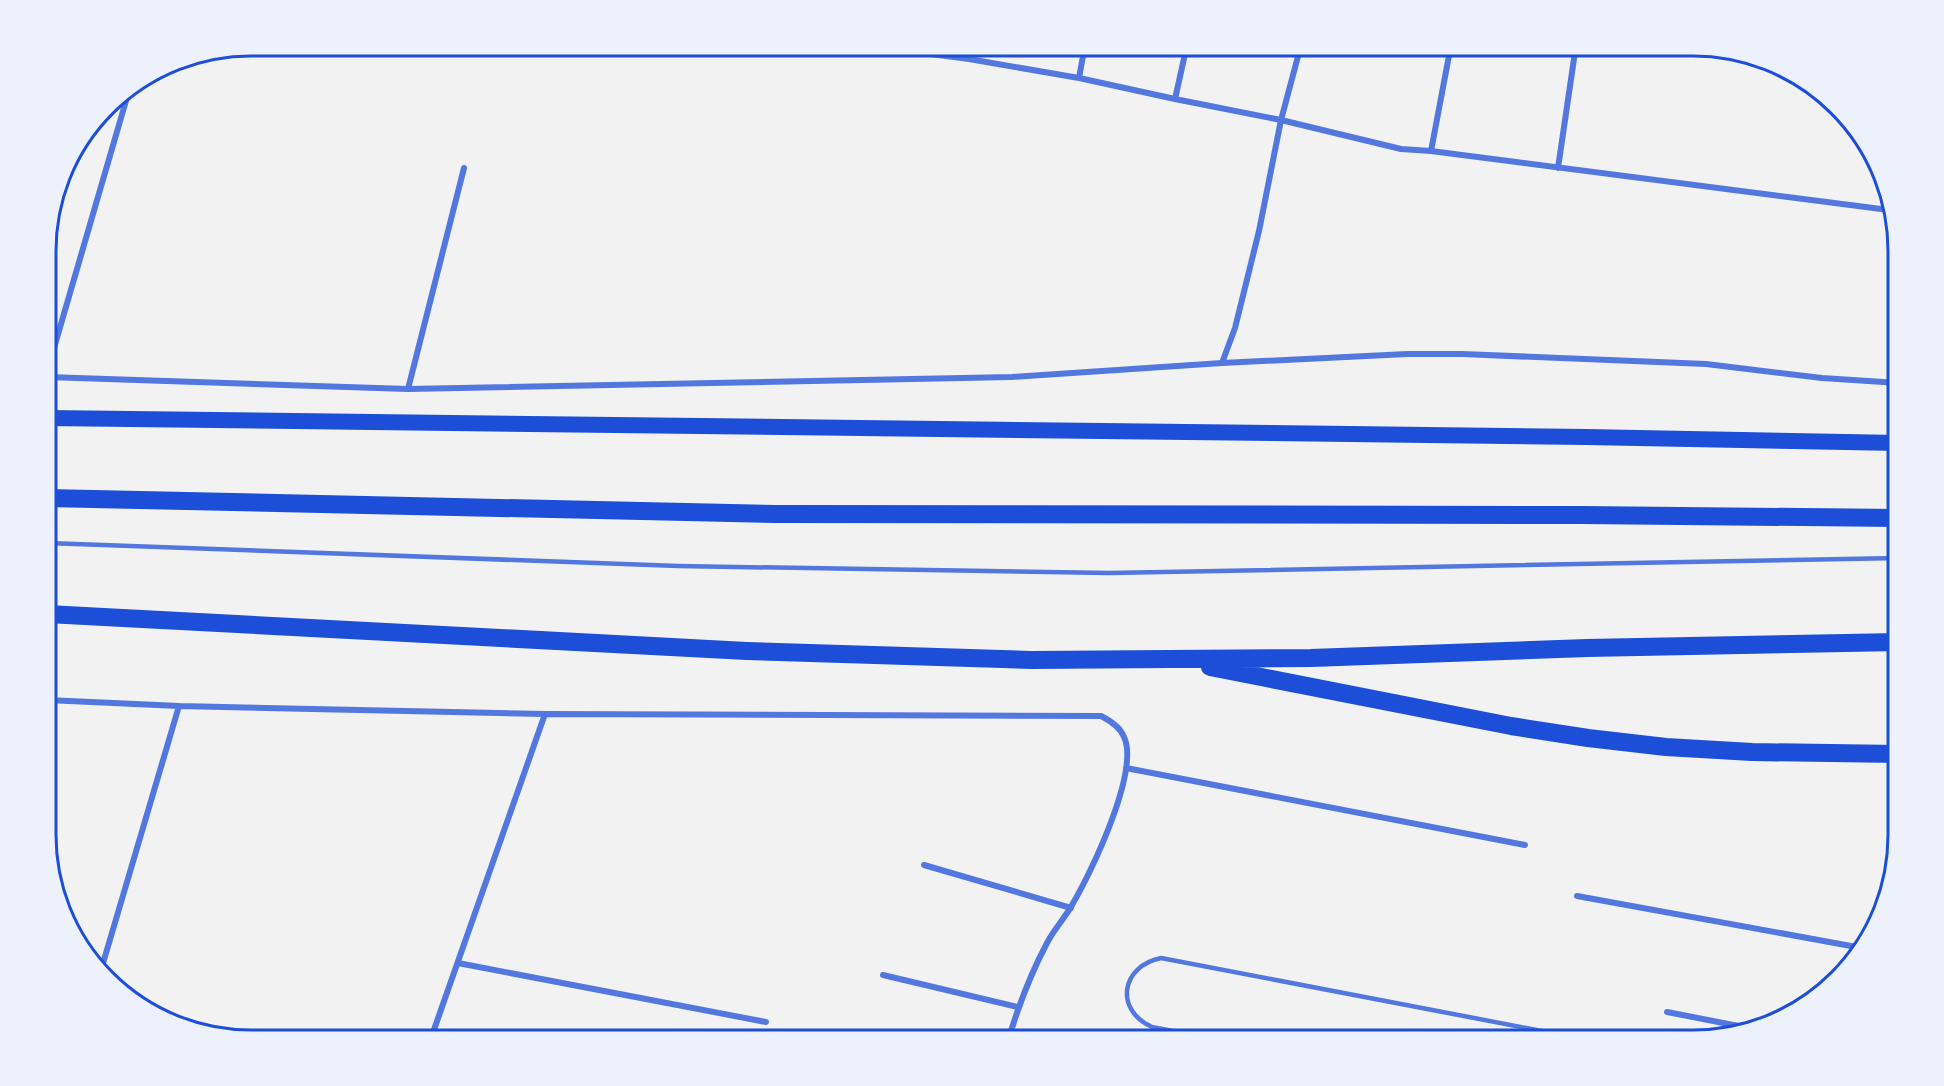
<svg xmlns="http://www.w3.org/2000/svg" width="1944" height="1086" font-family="'Times New Roman',serif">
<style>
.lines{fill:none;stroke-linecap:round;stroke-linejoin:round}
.service{stroke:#5277de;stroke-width:4.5}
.minor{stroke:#5277de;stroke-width:6}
.trunk{stroke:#1d4ed8;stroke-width:16}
.motorway{stroke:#1d4ed8;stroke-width:18}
.rim{fill:none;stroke:#1d4ed8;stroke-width:3}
</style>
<rect width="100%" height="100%" fill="#f2f2f2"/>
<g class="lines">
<path class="service" d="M47,543l631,23 431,7 790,-15
M1226,1041l-74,-14c-38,-17 -31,-61 9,-69l433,83"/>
<path class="minor" d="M862,45l107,14 110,19 96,21 106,21 120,29 30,2 458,59
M969,59l2,-14
M1079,78l6,-33
M1175,99l12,-54
M1431,151l20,-106
M1558,168l18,-123
M1222,363l13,-35 24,-97 22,-111 20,-75
M47,372l83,-285
M47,377l361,12 604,-12 210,-14 185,-9h55l244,10 116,14 77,5
M408,389l56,-221
M47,700l132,6 366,8 556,2c10,5 19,11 23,21 16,34 -33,136 -52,168 -7,13 -18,24 -25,38 -17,32 -29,64 -39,98
M47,722l6,-22
M1126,768l399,77
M924,865l147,43
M1577,896l285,52
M458,963l308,59
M101,970l78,-264
M883,975l135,32
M1667,1012l82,16
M430,1041l115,-327"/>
<path class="trunk" d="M47,418l1539,19 313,6"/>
<path class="motorway" d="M47,498l729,16 805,1 318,3
M47,614l700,37 284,9 280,-2 276,-10 312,-6
M1210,667l301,59 77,12 78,9 86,5 147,2"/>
</g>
<path d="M0 0H1944V1086H0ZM251 56H1693A195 195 0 0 1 1888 251V835A195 195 0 0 1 1693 1030H251A195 195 0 0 1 56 835V251A195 195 0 0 1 251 56Z" fill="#edf1fc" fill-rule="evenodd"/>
<path class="rim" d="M251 56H1693A195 195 0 0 1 1888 251V835A195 195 0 0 1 1693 1030H251A195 195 0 0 1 56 835V251A195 195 0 0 1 251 56Z"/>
</svg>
